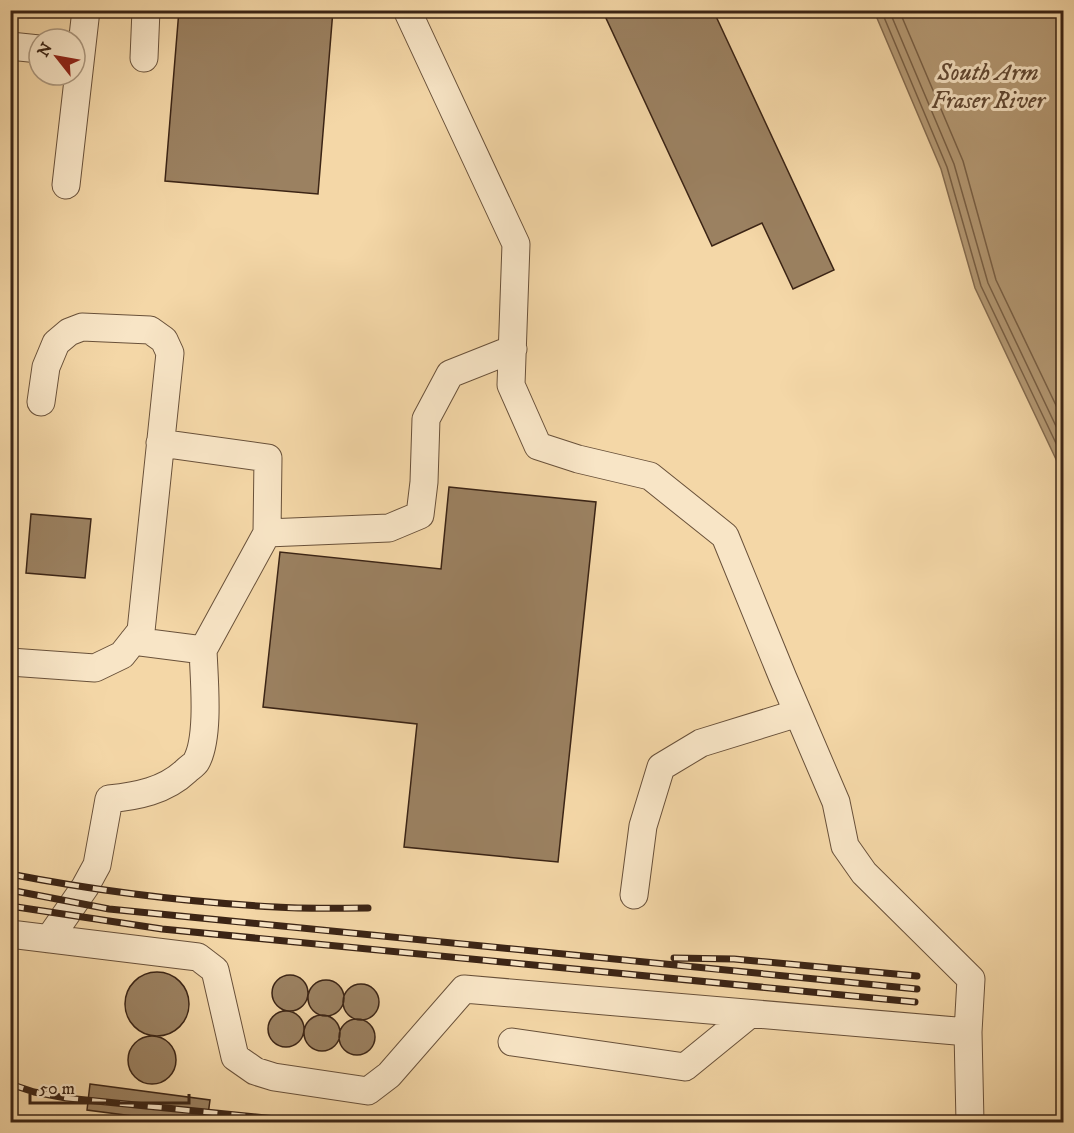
<svg xmlns="http://www.w3.org/2000/svg" width="1074" height="1133" font-family="'IM FELL DW Pica',serif">
<style>
.water{fill:#b59a75;stroke:#846b4f;stroke-width:1.5}
.lines{fill:none;stroke-linecap:round;stroke-linejoin:round}
.shore{stroke:#785f45;stroke-width:1.5}
.building{fill:#9b8161;stroke:#3b2415;stroke-width:1.5}
.minor-casing{stroke:#69513a;stroke-width:29}
.minor{stroke:#f8e5c6;stroke-width:27}
.rail-casing{stroke:#3b2415;stroke-width:7}
.rail{stroke:#f8e5c6;stroke-width:4.5;stroke-dasharray:14;stroke-linecap:butt}
.labels{text-anchor:middle;stroke-width:6;stroke-linejoin:round;paint-order:stroke}
.water-label{font-size:24px;font-style:italic;fill:#604732;stroke:#f8e5c6}
</style>
<rect width="100%" height="100%" fill="#f4d7a7"/>
<filter id="stains"><feTurbulence type="fractalNoise" baseFrequency=".00333" numOctaves="4"/><feColorMatrix values="0 0 0 0 .2 0 0 0 0 .09 0 0 0 0 .02 0 0 0 .5 -.17"/></filter>
<radialGradient id="worn" r=".72"><stop offset=".6" stop-color="#630" stop-opacity="0"/><stop offset="1" stop-color="#630" stop-opacity=".3"/></radialGradient>
<path class="water" d="M874,11h189v463l-88,-186 -34,-119z"/>
<g class="lines">
<path class="shore" d="M881,10l66,157 34,119 83,174
M889,10l65,154 34,119 76,160
M899,10l64,151 33,119 68,142"/>
</g>
<path class="building" d="M179,10h154l-15,184 -153,-13z
M617,10h96l121,260 -41,19 -31,-66 -50,23 -107,-230z
M449,487l147,15 -38,360 -154,-15 13,-123 -154,-17 17,-155 161,17z
M31,514l60,5 -6,59 -59,-5z
M125 1004a32 32 0 1 1 64 0a32 32 0 1 1-64 0Z
M272 993a18 18 0 1 1 36 0a18 18 0 1 1-36 0Z
M308 998a18 18 0 1 1 36 0a18 18 0 1 1-36 0Z
M343 1002a18 18 0 1 1 36 0a18 18 0 1 1-36 0Z
M268 1029a18 18 0 1 1 36 0a18 18 0 1 1-36 0Z
M304 1033a18 18 0 1 1 36 0a18 18 0 1 1-36 0Z
M339 1037a18 18 0 1 1 36 0a18 18 0 1 1-36 0Z
M128 1060a24 24 0 1 1 48 0a24 24 0 1 1-48 0Z
M90,1084l120,16 -3,22h-28l-92,-12z"/>
<g class="lines">
<g class="minor-casing">
<path id="minor" d="M407,10l109,234 -5,141 27,61 40,13 72,17 75,60 58,142 53,124 9,44 19,27 107,106 -3,53
M10,46l29,3
M144,58l2,-48
M66,185l20,-175
M160,443l108,15 -1,75
M133,641l70,9 64,-117 122,-5 31,-13 4,-33 2,-63 24,-45 63,-25
M10,662l85,6 27,-13 19,-24 29,-278 -6,-13 -14,-10 -68,-3 -13,5 -13,11 -10,24 -5,35
M634,895l9,-69 18,-59 40,-24 97,-30
M10,934l188,23 17,13 20,87 20,14 19,6 94,14 21,-16 75,-86 504,43 2,90
M49,939l36,-52 12,-22 12,-66c28,-3 56,-8 77,-28 3,-3 8,-6 10,-9 14,-24 8,-84 7,-112
M512,1042l173,25 65,-53"/>
</g>
<use href="#minor" class="minor"/>
<g class="rail-casing">
<path id="rail" d="M10,874c87,17 177,28 266,33 30,2 61,1 92,1
M10,890l99,19 808,80
M10,906l152,23 753,73
M674,958l60,1 183,17
M10,1084l24,8 32,6 239,24"/>
</g>
<use href="#rail" class="rail"/>
</g>
<g class="labels">
<g class="water-label">
<text x="988" y="80">South Arm<tspan x="988" dy="28">Fraser River</tspan></text>
</g>
</g>
<rect width="1074" height="1133" fill="none" stroke="#f4d7a7" stroke-width="36"/>
<rect x="12" y="12" width="1050" height="1109" fill="none" stroke="#3b2415" stroke-width="3"/>
<rect x="18" y="18" width="1038" height="1097" fill="none" stroke="#3b2415" stroke-width="1.5"/>
<g transform="translate(57 57) rotate(301)"><circle r="28" fill="#f8e5c6" stroke="#ac987f" stroke-width="1.5"/>
<path d="M0-4.5L10 22L0 15L-10 22Z" fill="#8f2418"/>
<text y="-9" font-size="16" font-weight="bold" text-anchor="middle" fill="#3b2415">N</text>
</g>
<path d="M30 1094v9h159v-9" fill="none" stroke="#3b2415" stroke-width="3"/>
<text x="39" y="1094" font-size="18" fill="#3b2415" stroke="#f8e5c6" stroke-width="4.5" paint-order="stroke">50 m</text>
<rect width="100%" height="100%" filter="url(#stains)"/>
<rect width="100%" height="100%" fill="url(#worn)"/>
</svg>
